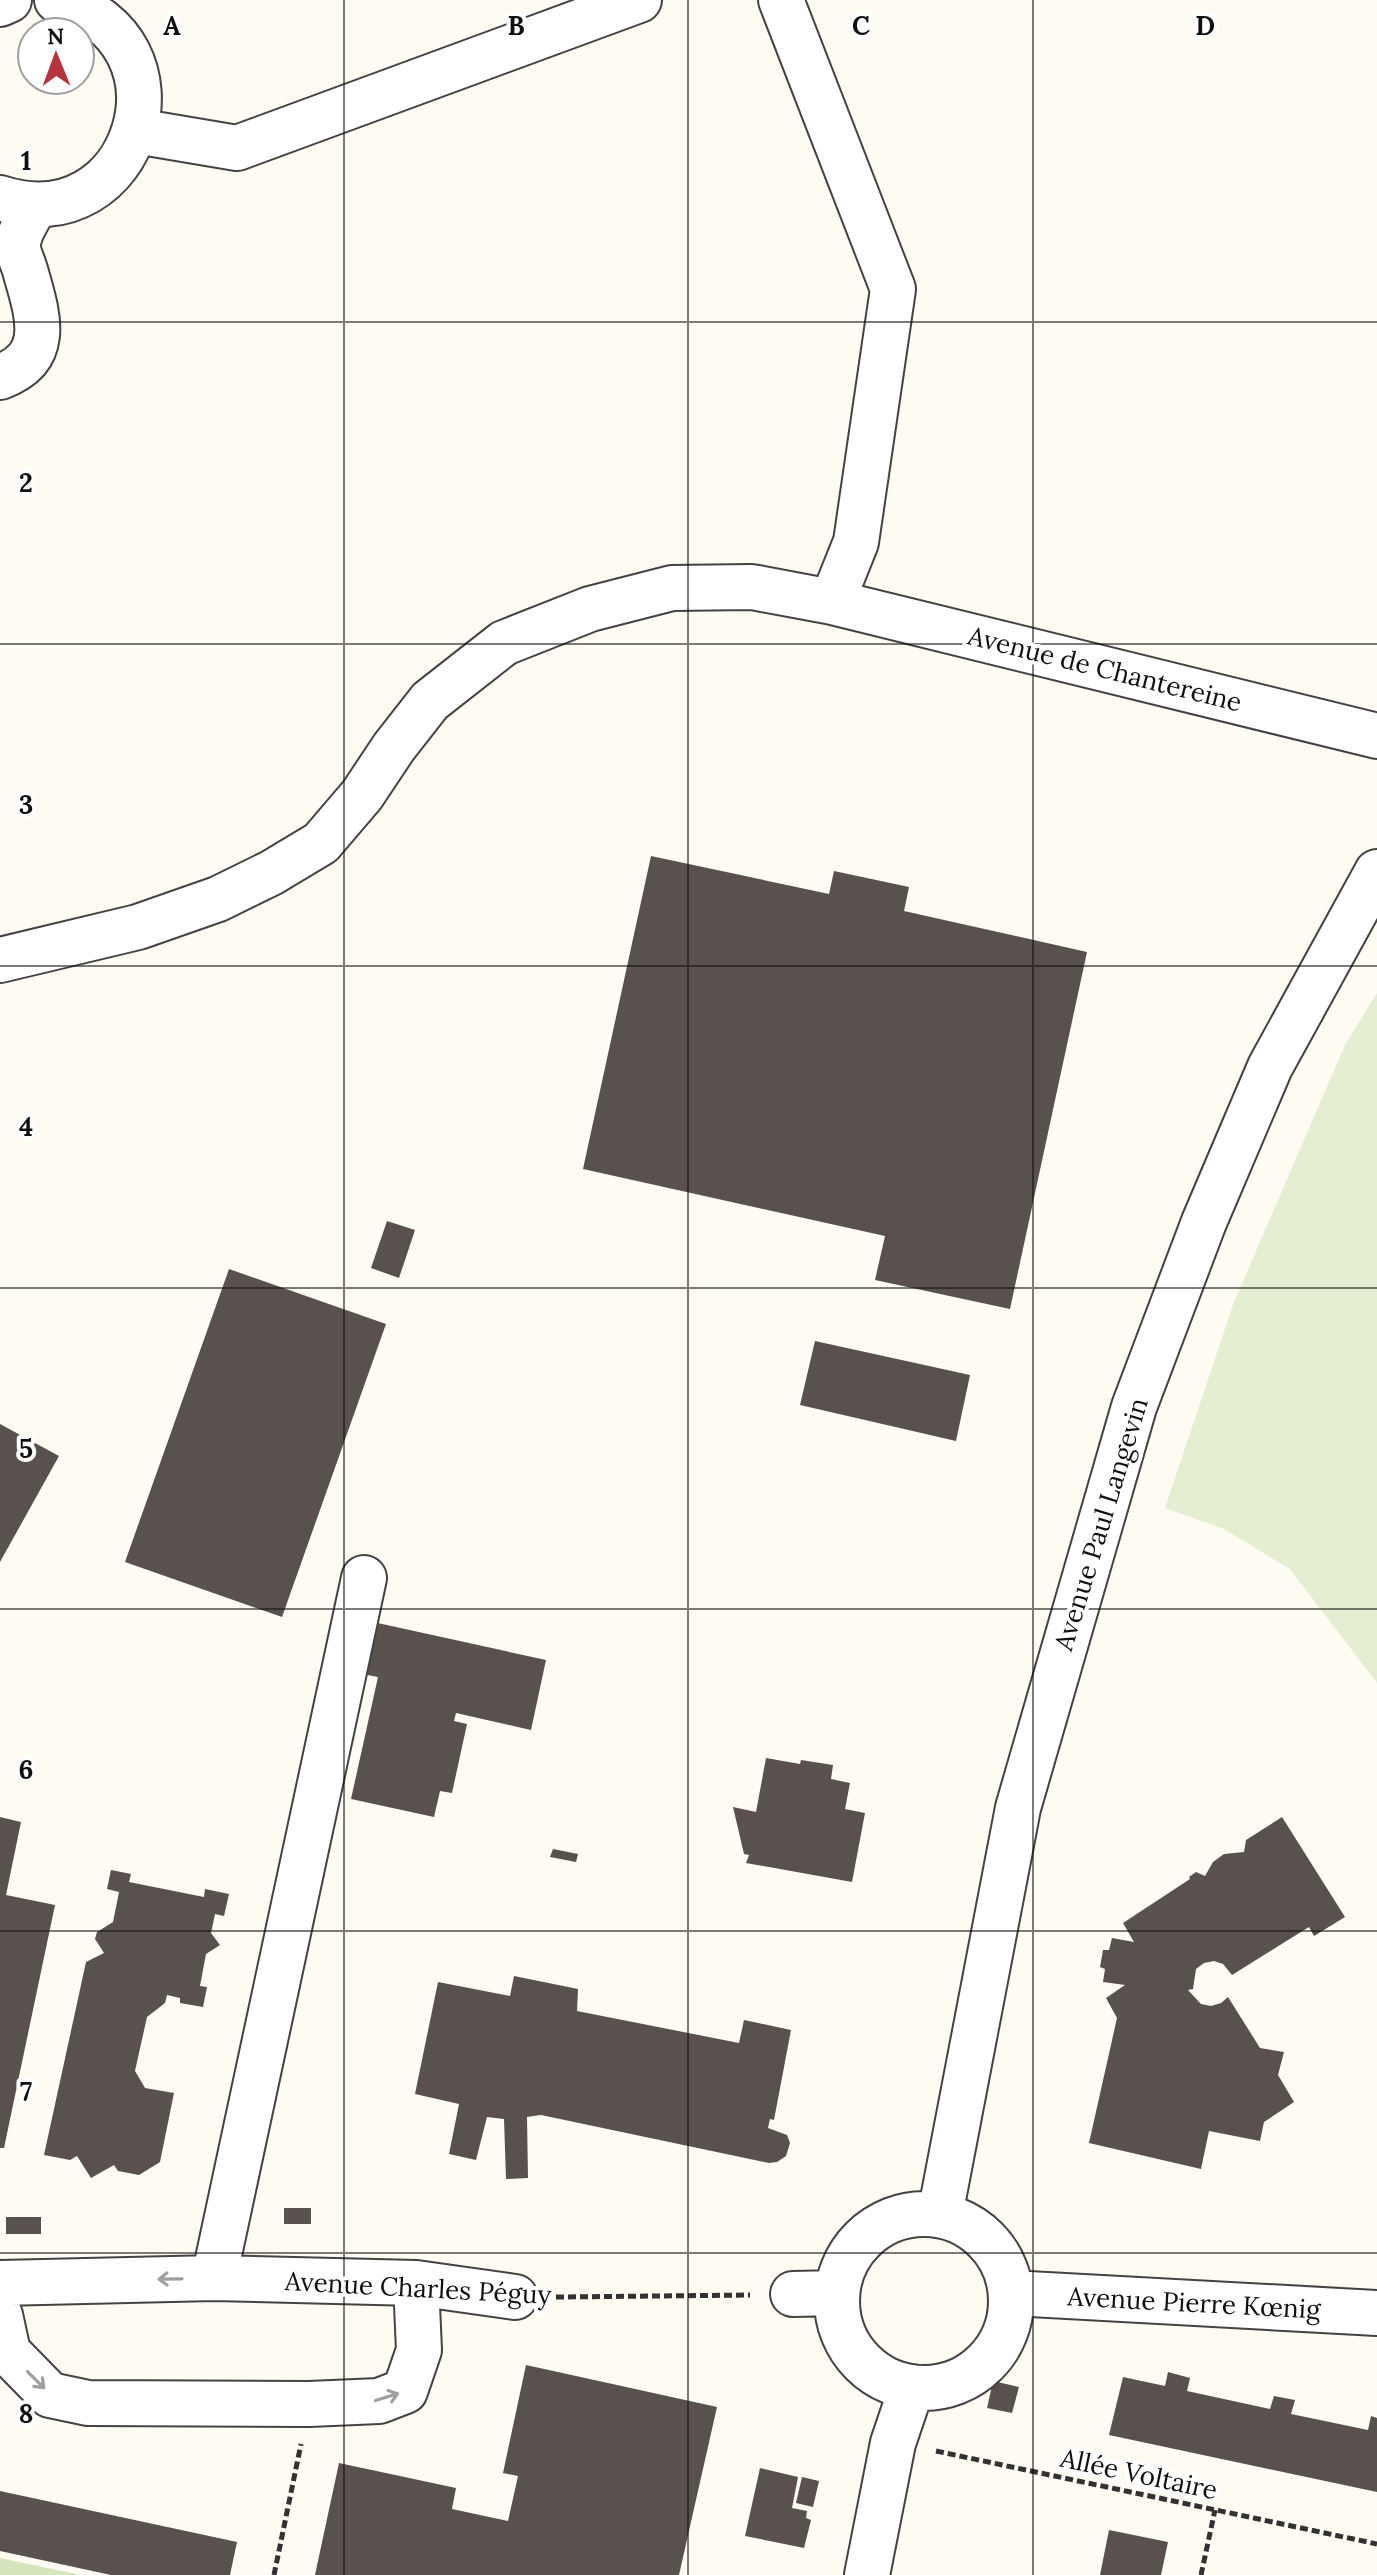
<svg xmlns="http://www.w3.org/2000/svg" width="1377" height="2575" font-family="Lora,serif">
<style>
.green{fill:#d5e6bf}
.pitch{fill:#e5eed0}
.building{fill:#58514d}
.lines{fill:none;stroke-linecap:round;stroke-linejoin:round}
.minor-casing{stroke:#434343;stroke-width:48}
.path{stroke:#323232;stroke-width:5;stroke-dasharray:8 4;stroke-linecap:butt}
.minor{stroke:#fff;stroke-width:44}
.oneway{stroke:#9f9f9f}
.grid{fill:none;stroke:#101010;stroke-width:2;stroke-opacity:0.55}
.labels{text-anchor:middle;stroke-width:8;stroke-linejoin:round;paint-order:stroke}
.street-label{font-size:26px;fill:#101010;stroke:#fff}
.grid-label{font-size:26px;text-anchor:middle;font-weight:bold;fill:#101010;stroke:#fff;stroke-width:8;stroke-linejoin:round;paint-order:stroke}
</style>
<rect width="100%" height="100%" fill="#fefbf3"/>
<path class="green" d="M0,2558l81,17h-81z"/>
<path class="pitch" d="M1377,993v690l-87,-114 -66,-40 -59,-21 69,-206 111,-257z"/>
<path class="building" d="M651,856l178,38 5,-23 75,16 -5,24 183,41 -77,357 -135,-29 10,-44 -302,-67z
M387,1221l28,9 -16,48 -28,-10z
M229,1269l157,55 -104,293 -157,-55z
M815,1341l155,34 -14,66 -156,-36z
M0,1424l59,32 -59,106z
M364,1620l182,40 -15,70 -75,-17 -2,8 13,3 -15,69 -12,-2 -6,26 -83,-18 27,-122 -26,-5z
M766,1758l34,6 1,-4 32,5 -2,14 19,4 -5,26 20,4 -13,69 -106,-19 3,-8 -5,-1 -11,-47 23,5z
M0,1817l21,5 -15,73 49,10 -51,243h-4z
M1282,1817l63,100 -31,19 -5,-9 -77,48 -9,-11 -9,-3 -10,2 -8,6 -3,20 -5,1 13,14 10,2 10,-3 7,-6 32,51 24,4 -6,23 16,27 -30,20 -4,19 -51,-10 -8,38 -112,-26 28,-125 -11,-20 19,-13 -22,-3 2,-13 -5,-2 3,-17h6l3,-12 22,4 -11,-19 67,-44 -1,-2 7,-5 9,4 8,-14 11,-8 20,-2 2,-12z
M553,1849l25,5 -2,8 -26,-5z
M111,1870l20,4 -2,8 75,15 1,-8 24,5 -5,22 -9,-2 -4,19 9,12 -14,9 -6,32 7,1 -4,20 -23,-4v-5l-13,-3 -2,8 -18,14 -12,54 10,17 29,5 -14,69 -21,13 -21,-4 -4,-6 -23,13 -14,-22 -7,4 -26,-5 42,-193 18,-9 -9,-14 2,-7 16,-10 6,-30 -12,-3z
M514,1976l64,13 -1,22 162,32 5,-23 47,10 -17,90 -4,-1 -2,9 19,7 3,8 -4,13 -9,6 -8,1 -228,-48 -14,2 1,61 -22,1 -2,-60 -17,-2 -11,43 -27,-6 10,-50 -44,-10 23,-112 72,14z
M284,2208h27v16h-27z
M6,2217h35v17h-35z
M526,2365l191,42 -38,168h-364l24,-112 117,25 -4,21 56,12 10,-45 -15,-3z
M1168,2372l22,6 -3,13 83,18 4,-13 21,4 -4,14 77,16 3,-14 6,2v74l-268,-57 14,-58 42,9z
M993,2381l26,6 -7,26 -25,-5z
M760,2468l38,9 -6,31 15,3 -1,7 5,2 -7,28 -59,-12z
M802,2477l17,4 -6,26 -17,-4z
M0,2491l237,51 -7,33h-119l-111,-24z
M1109,2530l59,12 -7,33h-61z"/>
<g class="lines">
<g class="minor-casing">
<path id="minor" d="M781,0l112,289 -37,253 -24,60 545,134
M0,4l9,-4
M136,131l101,17 402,-148
M0,198c138,45 201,-160 57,-198
M0,377c54,-20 37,-64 25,-107 -2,-7 -7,-17 -7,-24 0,-14 11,-29 18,-41
M0,960l138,-33 80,-28 53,-26 50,-30 41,-48 32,-48 36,-46 74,-58 86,-34 82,-21 80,-1 80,15
M837 2301a87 87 0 1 1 174 0a87 87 0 1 1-174 0Z
M940,2215l78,-407 116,-401 70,-185 66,-155 107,-195
M214,2278l150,-700
M0,2283l214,-5 202,5 99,14
M1012,2293l365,20
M793,2294l44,-1
M0,2315l8,37 42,43 38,8 221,1 70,-3 26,-10 14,-41 -3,-67
M867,2575l26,-132 19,-56"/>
</g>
<path class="path" d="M556,2297l194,-2
M936,2451l441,93
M274,2575l27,-131
M1201,2575l14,-65"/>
<use href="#minor" class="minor"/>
</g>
<defs><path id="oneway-shaft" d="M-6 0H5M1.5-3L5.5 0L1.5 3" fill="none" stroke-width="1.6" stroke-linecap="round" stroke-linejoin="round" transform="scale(2)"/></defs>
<g class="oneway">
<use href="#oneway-shaft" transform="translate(170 2279) rotate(179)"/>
<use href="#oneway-shaft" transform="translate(36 2380) rotate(45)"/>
<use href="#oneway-shaft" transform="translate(387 2397) rotate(-17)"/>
</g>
<path class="grid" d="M344,0v2575M688,0v2575M1033,0v2575M0,322h1377M0,644h1377M0,966h1377M0,1288h1377M0,1609h1377M0,1931h1377M0,2253h1377"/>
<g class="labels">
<g class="street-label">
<text transform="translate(1105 669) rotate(14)" y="9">Avenue de Chantereine</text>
<text transform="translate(1101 1524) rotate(-73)" y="9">Avenue Paul Langevin</text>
<text transform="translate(418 2288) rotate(3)" y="9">Avenue Charles Péguy</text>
<text transform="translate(1194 2303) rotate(3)" y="9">Avenue Pierre Kœnig</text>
<text transform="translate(1139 2474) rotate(12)" y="9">Allée Voltaire</text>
</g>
</g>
<g class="grid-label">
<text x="172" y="35">A</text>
<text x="516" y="35">B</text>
<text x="861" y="35">C</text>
<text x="1205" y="35">D</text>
<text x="26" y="170">1</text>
<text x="26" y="492">2</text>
<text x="26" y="814">3</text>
<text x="26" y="1136">4</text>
<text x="26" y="1458">5</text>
<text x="26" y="1779">6</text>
<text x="26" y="2101">7</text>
<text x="26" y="2423">8</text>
</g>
<g transform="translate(56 56) rotate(359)"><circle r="38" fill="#ffffff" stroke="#9f9f9f" stroke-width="2"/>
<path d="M0-6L14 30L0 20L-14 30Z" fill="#b5333f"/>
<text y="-12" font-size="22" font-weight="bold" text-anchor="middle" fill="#101010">N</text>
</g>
</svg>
